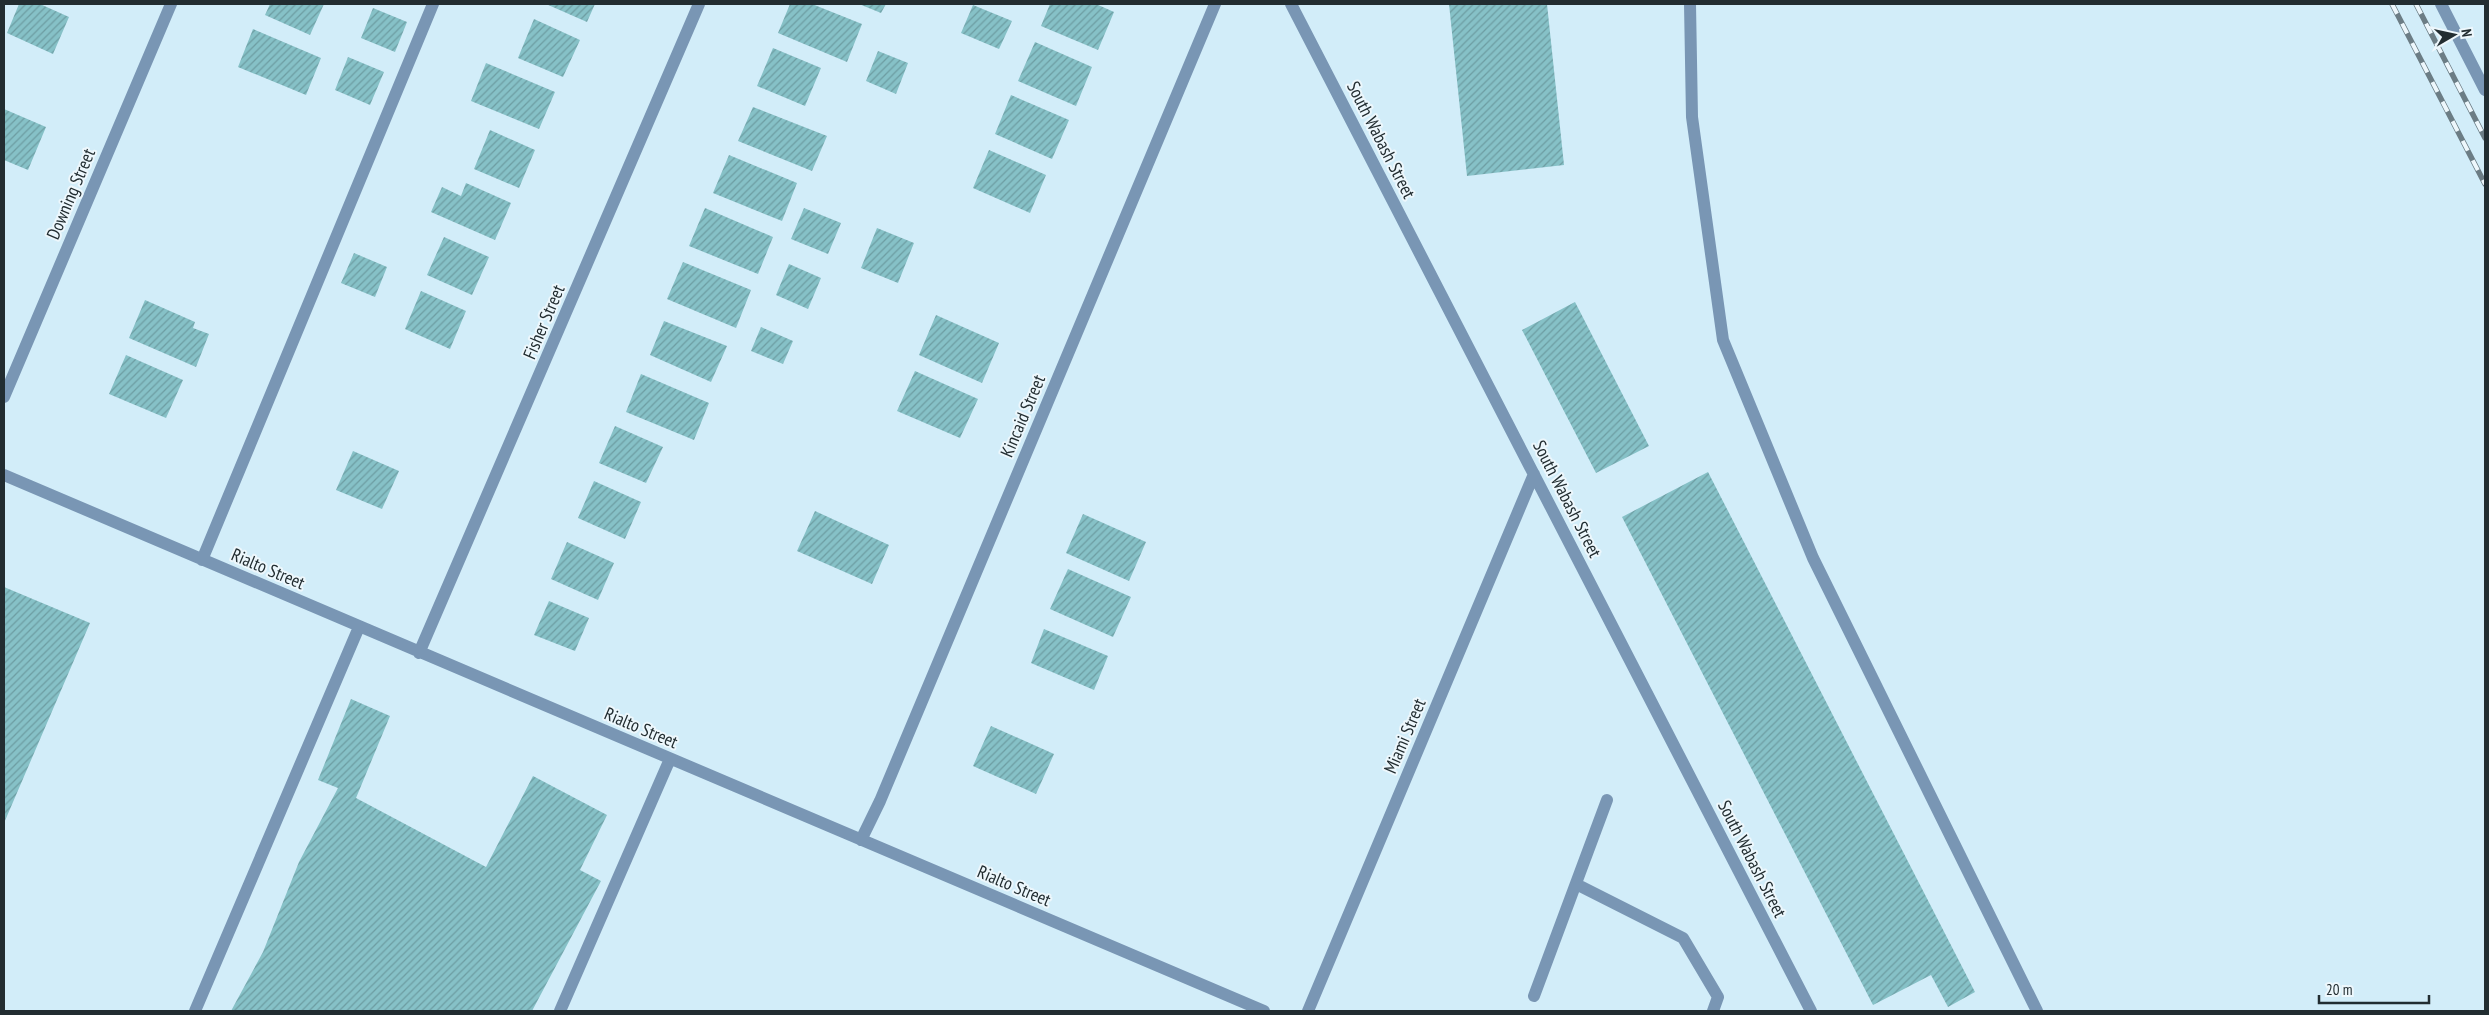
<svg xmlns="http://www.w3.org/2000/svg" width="2489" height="1015" font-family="'PT Sans Narrow',sans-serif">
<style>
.building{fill:url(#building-hatch)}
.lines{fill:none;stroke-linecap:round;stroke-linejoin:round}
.minor{stroke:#7996b4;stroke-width:12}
.rail-casing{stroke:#6c7d85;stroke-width:5.5}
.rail{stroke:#edf7fc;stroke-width:4;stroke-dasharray:11;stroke-linecap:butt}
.labels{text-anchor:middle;stroke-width:4;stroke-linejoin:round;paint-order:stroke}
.street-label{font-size:18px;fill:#222d31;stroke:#edf7fc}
</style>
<defs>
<pattern id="building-hatch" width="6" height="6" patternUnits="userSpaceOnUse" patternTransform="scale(1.25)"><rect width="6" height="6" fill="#86c1c7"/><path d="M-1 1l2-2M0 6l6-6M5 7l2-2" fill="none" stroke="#6d9da2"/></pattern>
</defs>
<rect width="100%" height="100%" fill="#d2edf9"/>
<path class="building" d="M19,4h21l29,13 -16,37 -46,-21z
M270,4h54l-14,31 -45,-20z
M546,4h49l-8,18z
M790,4h22l50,20 -15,38 -69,-29z
M859,4h27l-5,9z
M1050,4h46l18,8 -16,38 -57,-24z
M1449,4h98l17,161 -97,11z
M973,5l39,16 -13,28 -38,-16z
M373,8l34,14 -12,30 -34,-14z
M534,19l46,21 -17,37 -45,-19z
M253,29l68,29 -15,37 -68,-28z
M1035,42l57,25 -16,39 -58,-25z
M773,48l48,20 -16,38 -48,-20z
M878,51l30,12 -12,31 -30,-13z
M348,57l36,15 -14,33 -35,-15z
M486,63l69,29 -16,37 -68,-28z
M1011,95l58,25 -17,39 -57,-25z
M753,107l74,29 -15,35 -74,-30z
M4,109l42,18 -18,43 -24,-10z
M490,130l45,20 -16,38 -45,-19z
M989,150l57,25 -16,38 -57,-25z
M729,155l68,28 -15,38 -69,-28z
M466,183l45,20 -16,37 -64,-28 11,-25 19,9z
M705,208l68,29 -15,37 -69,-28z
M804,208l37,15 -13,31 -37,-15z
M877,228l37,15 -16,40 -37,-15z
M444,237l45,20 -17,38 -45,-20z
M354,253l33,14 -12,30 -34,-14z
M683,262l68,28 -15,38 -69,-29z
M789,264l32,14 -13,31 -32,-14z
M421,291l45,20 -16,38 -45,-20z
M145,300l50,22 -2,6 16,6 -13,33 -67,-29z
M1575,302l74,144 -53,27 -74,-143z
M936,315l63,28 -17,40 -63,-28z
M664,321l63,25 -16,36 -61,-27z
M761,327l32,14 -10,23 -32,-13z
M126,355l57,25 -17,38 -57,-24z
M915,371l63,28 -18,39 -63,-27z
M641,374l68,29 -15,37 -68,-28z
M615,426l48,21 -17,36 -47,-20z
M353,451l46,20 -17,38 -46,-19z
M1708,472l267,520 -27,15 -17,-32 -58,30 -251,-488z
M594,481l47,21 -16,37 -47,-21z
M815,511l74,34 -17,39 -75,-33z
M1083,514l63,28 -17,39 -63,-28z
M567,542l47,21 -16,37 -47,-21z
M1068,569l63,28 -18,40 -63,-28z
M4,587l86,36 -86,200z
M549,601l40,17 -14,33 -41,-16z
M1044,629l64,27 -14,34 -63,-27z
M351,699l39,17 -34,82 130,69 47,-91 74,39 -27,55 21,11 -69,130h-301l32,-59 36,-90 39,-74 -20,-8z
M991,726l63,28 -18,40 -63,-28z"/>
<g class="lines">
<path class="minor" d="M1291,4l520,1007
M1690,4l2,113 31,223 90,218 224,453
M2441,4l44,86
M4,397l167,-393
M4,475l1260,536
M202,560l231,-556
M419,653l280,-649
M861,840l19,-39 335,-797
M1576,884l107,54 35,59 -5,14
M1534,996l73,-196
M195,1011l164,-384
M560,1011l110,-252
M1308,1011l226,-537"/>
<g class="rail-casing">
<path id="rail" d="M2392,4l93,180
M2416,4l69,134"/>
</g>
<use href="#rail" class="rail"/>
</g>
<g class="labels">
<g class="street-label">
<text transform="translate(1381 140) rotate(63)" y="6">South Wabash Street</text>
<text transform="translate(71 194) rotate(-67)" y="6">Downing Street</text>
<text transform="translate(544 322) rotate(-67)" y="6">Fisher Street</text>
<text transform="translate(1023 416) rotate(-67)" y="6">Kincaid Street</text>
<text transform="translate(1567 499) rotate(63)" y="6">South Wabash Street</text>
<text transform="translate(268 569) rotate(23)" y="6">Rialto Street</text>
<text transform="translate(641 728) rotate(23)" y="6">Rialto Street</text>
<text transform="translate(1405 736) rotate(-67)" y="6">Miami Street</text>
<text transform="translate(1752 859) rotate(63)" y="6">South Wabash Street</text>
<text transform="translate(1014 886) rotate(23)" y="6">Rialto Street</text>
</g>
</g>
<rect width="2489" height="1015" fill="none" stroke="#222d31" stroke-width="10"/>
<g transform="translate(2454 35) rotate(81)" stroke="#edf7fc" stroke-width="4" paint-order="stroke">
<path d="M0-4L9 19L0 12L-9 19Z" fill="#222d31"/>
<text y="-8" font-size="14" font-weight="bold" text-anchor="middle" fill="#222d31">N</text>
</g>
<path d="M2319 995v8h110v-8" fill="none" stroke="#222d31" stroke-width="2.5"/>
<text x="2326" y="995" font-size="15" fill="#222d31" stroke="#edf7fc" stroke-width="4" paint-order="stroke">20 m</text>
</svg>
